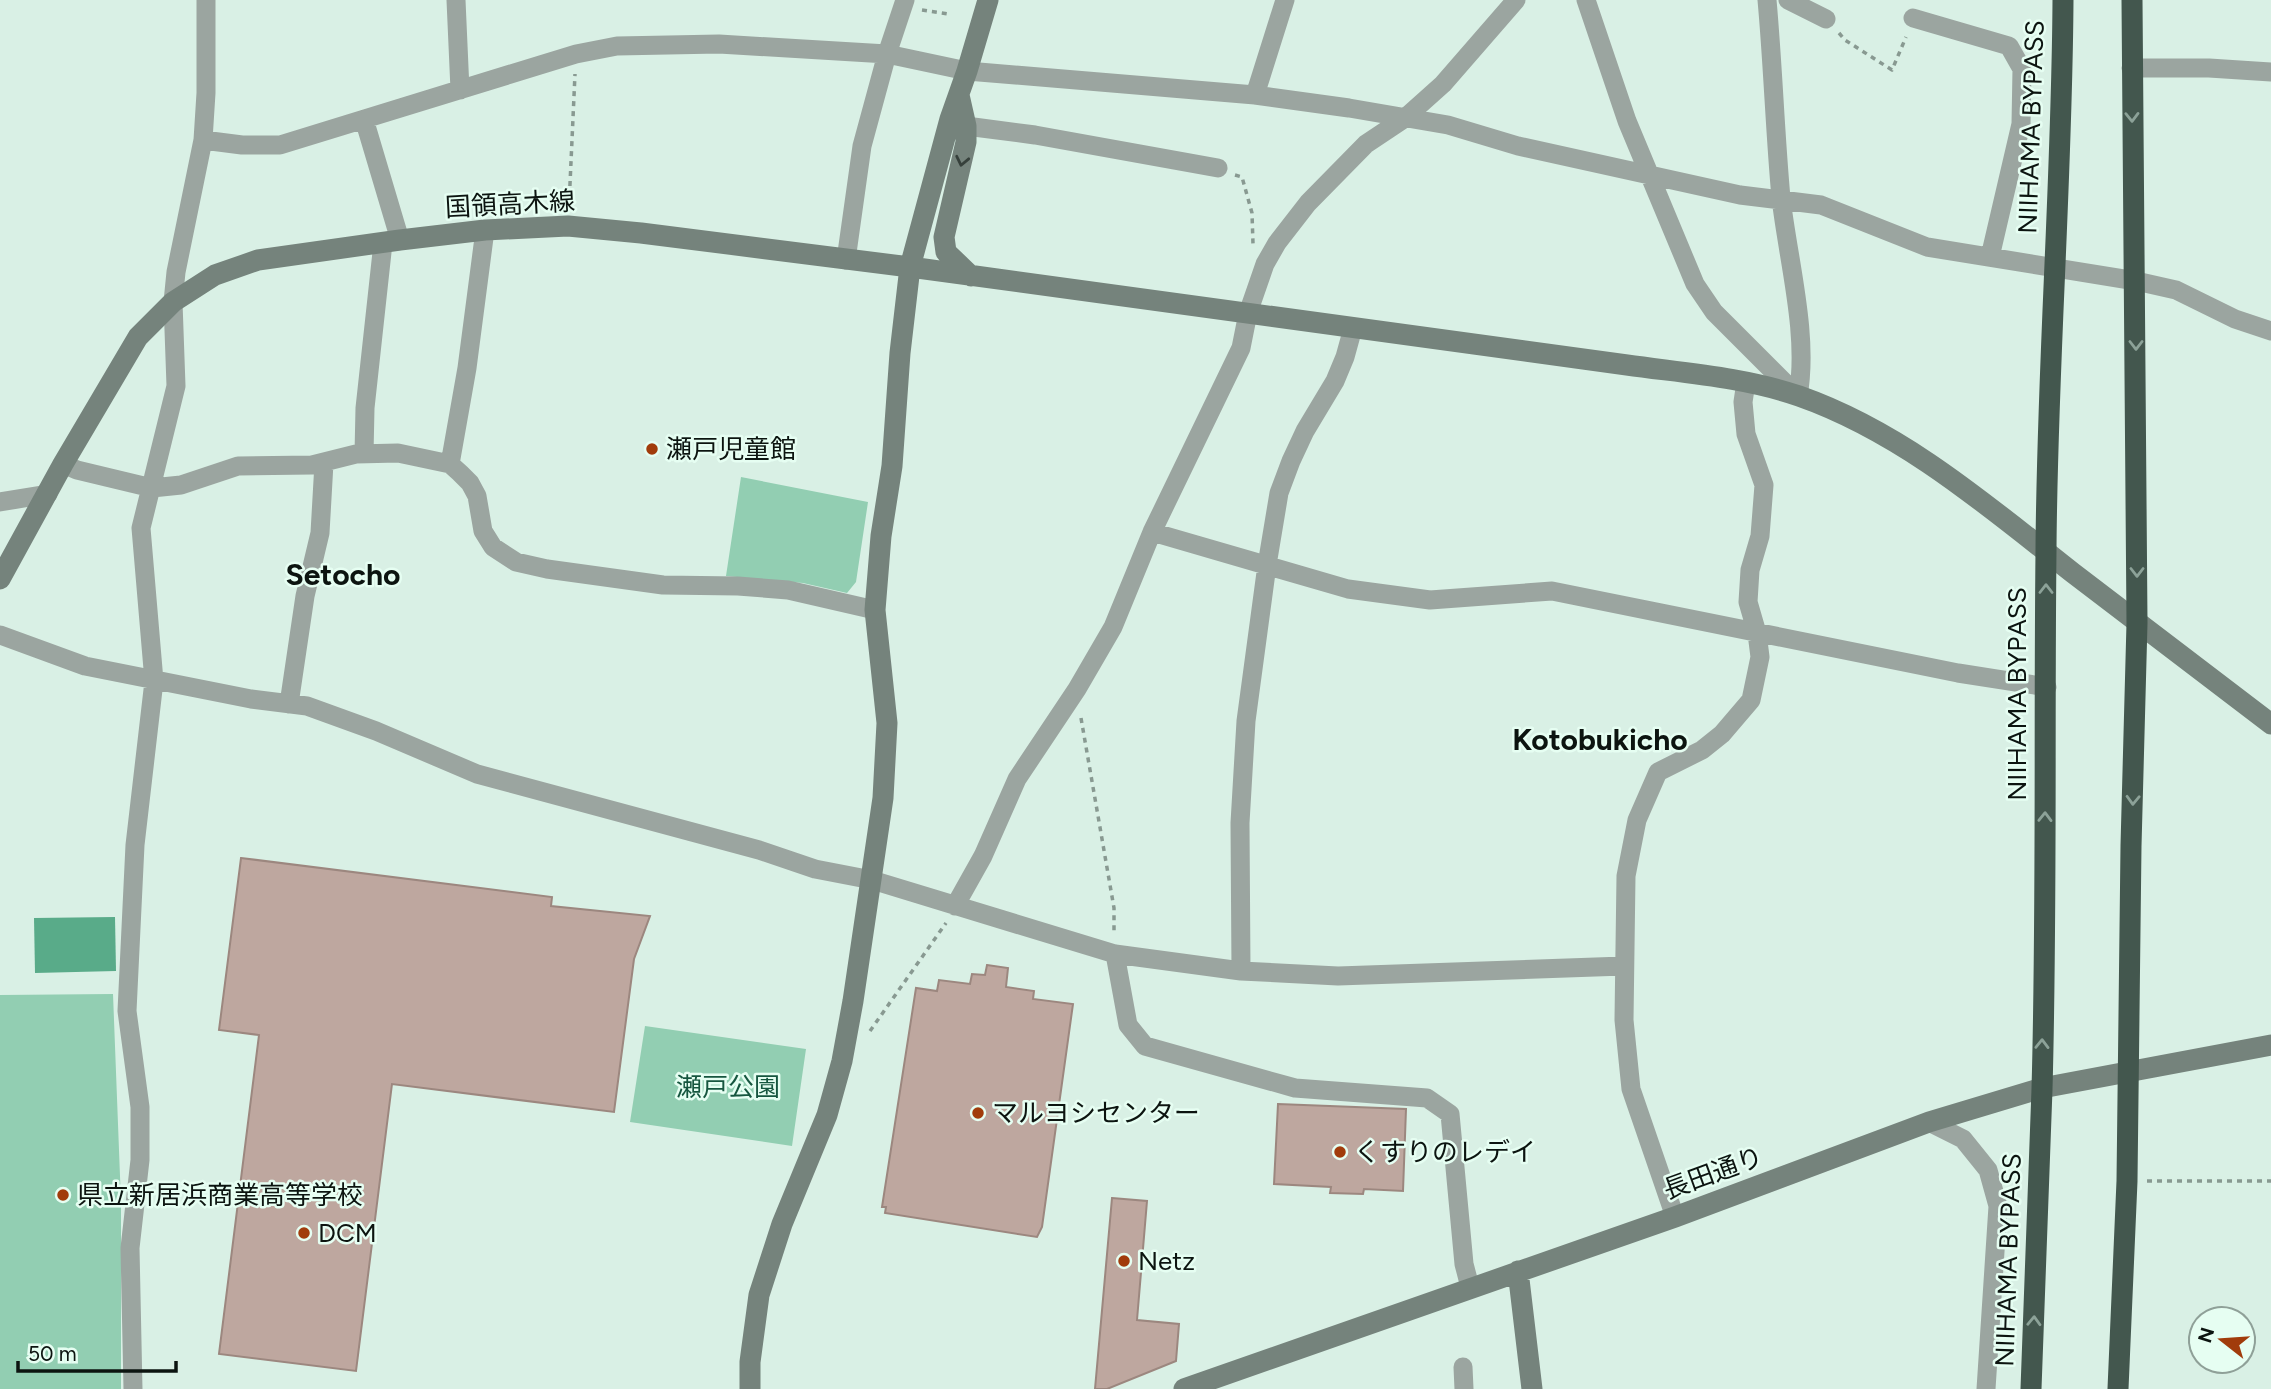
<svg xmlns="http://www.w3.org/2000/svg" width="2271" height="1389" font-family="Figtree,'Noto Sans JP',sans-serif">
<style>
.green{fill:#92ceb2}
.water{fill:#59ab89}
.building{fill:#bea79f;stroke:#9c877f;stroke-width:2}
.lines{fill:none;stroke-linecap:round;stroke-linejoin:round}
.path{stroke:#889991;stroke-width:3.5;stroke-dasharray:5 5;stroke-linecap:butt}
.street{stroke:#9ba5a0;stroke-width:19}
.secondary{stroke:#75837c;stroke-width:21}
.highway{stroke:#43574e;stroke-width:21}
.oneway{stroke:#8ca298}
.oneway2{stroke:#36403b}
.poi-dot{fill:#a13c0b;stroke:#e6fef2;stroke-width:2.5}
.labels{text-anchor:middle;stroke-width:5;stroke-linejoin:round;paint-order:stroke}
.street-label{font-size:26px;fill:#0c1410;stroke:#e6fef2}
.poi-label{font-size:26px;fill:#0c1410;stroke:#e6fef2;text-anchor:start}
.park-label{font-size:26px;fill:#16563f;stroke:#e6fef2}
.quarter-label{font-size:30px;font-weight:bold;fill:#0c1410;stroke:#e6fef2}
</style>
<rect width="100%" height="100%" fill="#d9f0e5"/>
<path class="green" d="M741,477l127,25 -12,80 -9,11 -44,-10 -77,-7z
M113,994l8,208v187h-121v-394z
M645,1026l161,23 -14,97 -162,-24z"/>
<path class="water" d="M115,917l1,54 -81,2 -1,-55z"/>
<path class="building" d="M241,858l311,39 -1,9 99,10 -16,43 -20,153 -222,-28 -36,287 -137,-17 40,-319 -40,-5z
M987,965l21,3 -2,19 28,4 -1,8 40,5 -31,223 -5,10 -152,-24 1,-6h-4l34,-219 21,3 2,-11 31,4 2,-10 13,1z
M1278,1104l128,5 -3,82 -39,-2 -1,5 -33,-1 1,-6 -57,-3z
M1112,1198l35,3 -10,119 42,4 -3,37 -69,28h-12z"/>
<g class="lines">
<path class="path" d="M922,10l26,4
M1839,33l6,7 47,30 14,-33
M1235,175l7,2 10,36 1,31
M569,206l6,-132
M1081,718l33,190v27
M870,1031l76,-108
M2147,1181h124"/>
<path class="street" d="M456,0l4,90
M1586,0l41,121 68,163 19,28 84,84
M1767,0c6,66 8,132 14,198 7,62 28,137 17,198
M1788,0l38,19
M1913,18l96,28 13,23 -1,55 -31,133
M2131,68h78l62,4
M1255,95l30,-95
M364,119l36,121
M966,126l69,9 183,33
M203,140l39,5h38l296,-91 41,-8 102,-2 168,10 80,17 288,24 94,13 99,17 70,21 222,49 81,10 106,42 209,34 40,9 59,29 36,12
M846,260l16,-114 25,-92 18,-54
M364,454l1,-46 18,-165
M63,464l14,6 75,18 29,-3 57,-19 74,-1 44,-11 42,-1 52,11 10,9 10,10 7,13 6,35 10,16 23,15 31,7 116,16 75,1 50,4 87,20
M450,464l17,-96 18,-138
M0,502l48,-8
M1152,532l196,57 82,11 122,-9 406,82 89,14
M0,635l85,31 166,33 56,7 69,25 101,43 282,76 56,19 57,11 243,74 126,17 97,5 286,-10
M289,704l16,-108 15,-63 4,-70
M955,906l28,-50 34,-77 60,-90 36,-62 39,-95 89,-184 7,-35 17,-49 12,-21 31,-40 58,-59 39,-26 38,-34 73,-84
M1115,954l13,71 17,21 150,42 132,10 23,16 14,150 6,23
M1241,971l-1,-148 6,-102 21,-156 12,-72 12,-32 14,-30 30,-50 10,-24 8,-29
M1929,1122l34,17 25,31 10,36 -12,183
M1675,1217l-44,-128 -7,-69 2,-144 11,-56 21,-48 44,-22 20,-16 29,-34 9,-43 -3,-24 -9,-31 2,-32 10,-34 4,-51 -18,-51 -3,-32 3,-20
M1463,1367l1,22
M133,1389l-3,-141 10,-88v-53l-13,-96 8,-166 19,-164 -13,-153 35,-142 -3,-84 3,-30 27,-132 3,-47v-93"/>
<path class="secondary" d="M959,95l7,31v16l-22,95 2,15 25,24
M0,579l63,-115 75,-127 35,-35 42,-27 43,-15 142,-20 85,-10 83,-4 73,7 269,34 717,98c57,8 117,12 172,31 103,36 189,110 274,177 66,51 132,101 198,151
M1518,1271l14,118
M750,1389v-27l9,-67 23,-71 45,-109 15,-54 11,-60 30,-203 4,-75 -12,-113 6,-74 11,-70 8,-113 10,-86 40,-148 17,-48 21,-71
M1184,1389l491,-172 254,-95 113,-34 229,-43"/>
<path class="highway" d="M2031,1389c4,-100 8,-200 11,-300 5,-179 2,-359 4,-538 1,-184 16,-367 17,-551
M2118,1389l9,-208 4,-335 6,-223 -5,-623"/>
</g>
<defs><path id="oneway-chevron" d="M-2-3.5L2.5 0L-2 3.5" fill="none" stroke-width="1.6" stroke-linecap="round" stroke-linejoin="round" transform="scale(1.75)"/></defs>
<g class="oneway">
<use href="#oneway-chevron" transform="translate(2132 117) rotate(89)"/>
<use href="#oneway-chevron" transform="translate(2136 345) rotate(90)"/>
<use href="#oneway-chevron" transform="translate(2137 572) rotate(90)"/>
<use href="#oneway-chevron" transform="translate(2046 589) rotate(-90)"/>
<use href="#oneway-chevron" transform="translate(2133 800) rotate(92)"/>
<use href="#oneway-chevron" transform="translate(2045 817) rotate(-89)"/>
<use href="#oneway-chevron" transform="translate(2042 1044) rotate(-89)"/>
<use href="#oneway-chevron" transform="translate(2034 1321) rotate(-88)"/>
</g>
<use class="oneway2" href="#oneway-chevron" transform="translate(962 161) rotate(102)"/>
<g class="poi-dot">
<circle cx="652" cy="449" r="7"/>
<circle cx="978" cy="1113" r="7"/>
<circle cx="1340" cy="1152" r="7"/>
<circle cx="63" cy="1195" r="7"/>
<circle cx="304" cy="1233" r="7"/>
<circle cx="1124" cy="1261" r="7"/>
</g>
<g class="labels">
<g class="street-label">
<text transform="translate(2031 127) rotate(-88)" y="9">NIIHAMA BYPASS</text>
<text transform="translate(510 204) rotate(-3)" y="9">国領高木線</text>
<text transform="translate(2017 694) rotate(-90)" y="9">NIIHAMA BYPASS</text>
<text transform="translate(1713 1173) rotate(-20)" y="9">長田通り</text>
<text transform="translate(2008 1260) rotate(-88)" y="9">NIIHAMA BYPASS</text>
</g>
<g class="poi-label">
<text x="666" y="458">瀬戸児童館</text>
<text x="992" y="1122">マルヨシセンター</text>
<text x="1354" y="1161">くすりのレデイ</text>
<text x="77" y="1204">県立新居浜商業高等学校</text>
<text x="318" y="1242">DCM</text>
<text x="1138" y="1270">Netz</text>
</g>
<g class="park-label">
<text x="728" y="1096">瀬戸公園</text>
</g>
<g class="quarter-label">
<text x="343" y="585">Setocho</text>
<text x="1600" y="750">Kotobukicho</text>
</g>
</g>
<g transform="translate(2222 1340) rotate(287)"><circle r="33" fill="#e6fef2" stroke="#8fa098" stroke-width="2"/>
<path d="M0-5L12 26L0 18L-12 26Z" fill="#a13c0b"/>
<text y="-10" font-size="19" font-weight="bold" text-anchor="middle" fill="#0c1410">N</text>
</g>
<path d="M18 1361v10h158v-10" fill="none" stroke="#0c1410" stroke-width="3.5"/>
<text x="28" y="1361" font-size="21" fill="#0c1410" stroke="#e6fef2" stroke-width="5" paint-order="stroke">50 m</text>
</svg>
